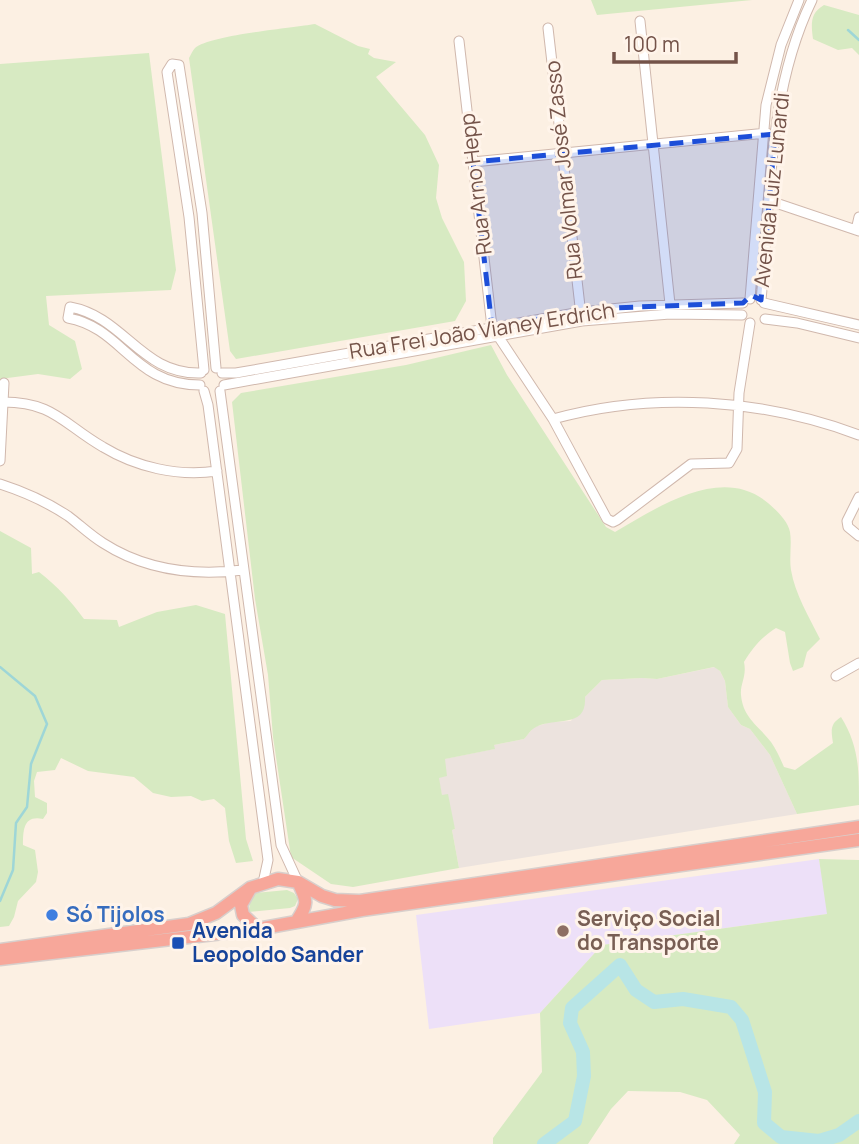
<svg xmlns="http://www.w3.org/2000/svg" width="859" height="1144" font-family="Manrope,sans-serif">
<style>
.industrial{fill:#ece3de}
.education{fill:#ede0f8}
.green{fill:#d7eac2}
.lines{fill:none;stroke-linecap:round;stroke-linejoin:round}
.stream{stroke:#9ed6d7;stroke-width:2.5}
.river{stroke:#b8e5e6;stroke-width:14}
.minor-casing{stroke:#d0b8ad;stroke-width:11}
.highway-casing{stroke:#d8cfcc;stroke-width:15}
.minor{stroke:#fff;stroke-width:9}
.highway{stroke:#f7a79a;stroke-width:12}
.marked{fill:#1d4ed8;fill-opacity:0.2;stroke:#1d4ed8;stroke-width:5;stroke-dasharray:14 9;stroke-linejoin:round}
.shop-dot{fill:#3f7fe0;stroke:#fff4ea;stroke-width:2.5}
.education-dot{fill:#8d6e63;stroke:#fff4ea;stroke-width:2.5}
.transit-dot{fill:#1a4fb4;stroke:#fff4ea;stroke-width:2.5}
.labels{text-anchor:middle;stroke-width:6;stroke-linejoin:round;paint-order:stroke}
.street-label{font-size:21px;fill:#745349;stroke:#fff4ea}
.shop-label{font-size:21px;font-weight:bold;fill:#366cbe;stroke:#fff4ea;text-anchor:start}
.education-label{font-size:21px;font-weight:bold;fill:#785e54;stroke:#fff4ea;text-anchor:start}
.transit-label{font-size:21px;font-weight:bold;fill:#164399;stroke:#fff4ea;text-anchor:start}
</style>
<rect width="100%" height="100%" fill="#fcf0e3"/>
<path class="industrial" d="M715,667l5,4 5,10 3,26 13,18 9,4 20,26 27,59 -338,54 -7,-38 3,-1 -13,-34 -4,-17 6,-19 50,-10v-4l30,-6 10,-12 17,-5 20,-1 14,-24 17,-17 40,-2 15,1z"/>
<path class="education" d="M819,859l9,55 -226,31 -62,68 -111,16 -13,-114z"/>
<path class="green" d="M591,0h161l-155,15z
M824,5l35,10v40l-7,-7 -14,2 -25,-11c-2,-15 -3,-26 11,-34z
M315,24l43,22 12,3 -2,5 6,4 22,4 -20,15 49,58 14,30 -3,33 6,20 22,44 2,39 -11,20 -219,38 -6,-8 -41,-293c2,-3 3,-7 6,-10 15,-13 97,-20 120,-24z
M149,53l27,217 -5,20 -125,6 3,29 26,16 7,28 -12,10 -32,-5 -38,5v-315z
M491,345l16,30 99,152 9,5c43,-25 107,-68 153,-29 8,7 20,18 22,29 2,13 -1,25 1,38 4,24 18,47 29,69l-13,13 -4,15 -10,4 -3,-8 -5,-31 -9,-4c-14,9 -23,19 -32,34 3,15 -4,21 -3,33 2,23 17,30 30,47 5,7 9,16 13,25l11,3 38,-27c-2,-13 -3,-19 8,-26 18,29 18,52 18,88l-62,9 -27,-59 -20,-26 -9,-4 -13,-18 -3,-26 -5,-10 -6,-4 -57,12 -15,-1 -40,2 -17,17c2,32 -29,20 -49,30 -5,2 -8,8 -12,12l-30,6 1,4 -50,10 2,17 -8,2 3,17 6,-1 7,35 -3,1 7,38 -106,19 -22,-3 -40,-27 -18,-120 -5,-62 -13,-76 -23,-197 9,-9 165,-28z
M0,531l31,17 1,26 7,-2c18,14 32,29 45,47l33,1 2,7 38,-15 39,-7 29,9 21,225 7,22 -17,2 -7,-22 -4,-33 -11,-9 -12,2 -11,-5 -20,1 -18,-4 -19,-16 -46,-6 -27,-13 -6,12 -18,2 -3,9 1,16 12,6v10l-4,6c-19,-4 -20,10 -20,26l12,5 3,22 -2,10 -18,19 -4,16 -5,9 -9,1z
M819,859l40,1v284h-125l6,-9 -33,-35 -27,-8 -52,-1 -17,18 -23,35h-95v-6l49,-66 -2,-59 62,-68 225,-31z
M287,890l7,3 4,6 -3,7 -5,2 -41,4 1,-13 5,-6z"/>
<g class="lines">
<path class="stream" d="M848,30l11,10
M0,667l35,29 12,28 -16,40 -4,43 -11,16 -3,47 -13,31"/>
<path class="river" d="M544,1144l31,-23 9,-45 -1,-24 -13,-29 2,-15 48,-43 16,25 18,12 29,-3 48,8 11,13 23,72 -1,31 17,14 38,4 20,-6 20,-14"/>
<g class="minor-casing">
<path id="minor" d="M640,21l30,283
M548,28l33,287
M459,41l33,286 61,92 54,100 6,3 4,-2 74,-56 38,-1 8,-14 2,-56 11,-70
M473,162l294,-29
M770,201l89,30
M856,230l3,-13
M750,299l16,-194 15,-60 18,-45
M761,300c10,-100 6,-207 51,-300
M764,303l95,22
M765,319l32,4 62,15
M204,370l-15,-153 -22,-145 5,-8 7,1 23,148 14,155
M222,373h14l345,-61 59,-6 103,-3
M200,385c-67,0 -77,-57 -132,-67l2,-11c55,10 71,68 131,66
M224,385l358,-64 88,-7 72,1
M204,391l4,14 60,455 -5,23
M220,391l61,454 17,37
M3,402c51,0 60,22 100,45 33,20 75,30 114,24
M553,419c100,-28 210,-20 306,16
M0,461l4,-78
M0,484c25,8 47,18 68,32 12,9 22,19 35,27 42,27 91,33 140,27
M859,497l-12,24 1,6 11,9
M836,676l23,-13"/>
</g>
<g class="highway-casing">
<path id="highway" d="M250,889l-9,16 2,10 15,14
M296,922c12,-18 12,-20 2,-40
M0,950l189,-26 27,-11 34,-25 28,-9 20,3 24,14 13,4 25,1 499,-74
M0,959l258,-30 104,-19 497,-70"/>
</g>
<use href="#minor" class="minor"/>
<use href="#highway" class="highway"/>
</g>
<path class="marked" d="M775,134l-14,166 -10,-5 -8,8 -133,5 -118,19 -19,-165z"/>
<circle class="shop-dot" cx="52" cy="915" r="7"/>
<circle class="education-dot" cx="563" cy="931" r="7"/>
<rect class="transit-dot" x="171" y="936" width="14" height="14" rx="3.5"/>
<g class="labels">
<g class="street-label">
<text transform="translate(564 170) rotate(-96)" y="7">Rua Volmar José Zasso</text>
<text transform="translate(476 184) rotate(-97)" y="7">Rua Arno Hepp</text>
<text transform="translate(772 190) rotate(-84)" y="7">Avenida Luiz Lunardi</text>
<text transform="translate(482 331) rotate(-9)" y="7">Rua Frei João Vianey Erdrich</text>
</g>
<g class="shop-label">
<text x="66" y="922">Só Tijolos</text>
</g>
<g class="education-label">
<text x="577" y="926">Serviço Social<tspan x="577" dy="24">do Transporte</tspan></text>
</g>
<g class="transit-label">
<text x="192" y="938">Avenida<tspan x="192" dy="24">Leopoldo Sander</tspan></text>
</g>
</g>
<path d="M614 52v10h122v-10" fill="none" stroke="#745349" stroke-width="3.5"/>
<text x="624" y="52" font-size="21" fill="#745349" stroke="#fff4ea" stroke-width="5" paint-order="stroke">100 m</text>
</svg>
